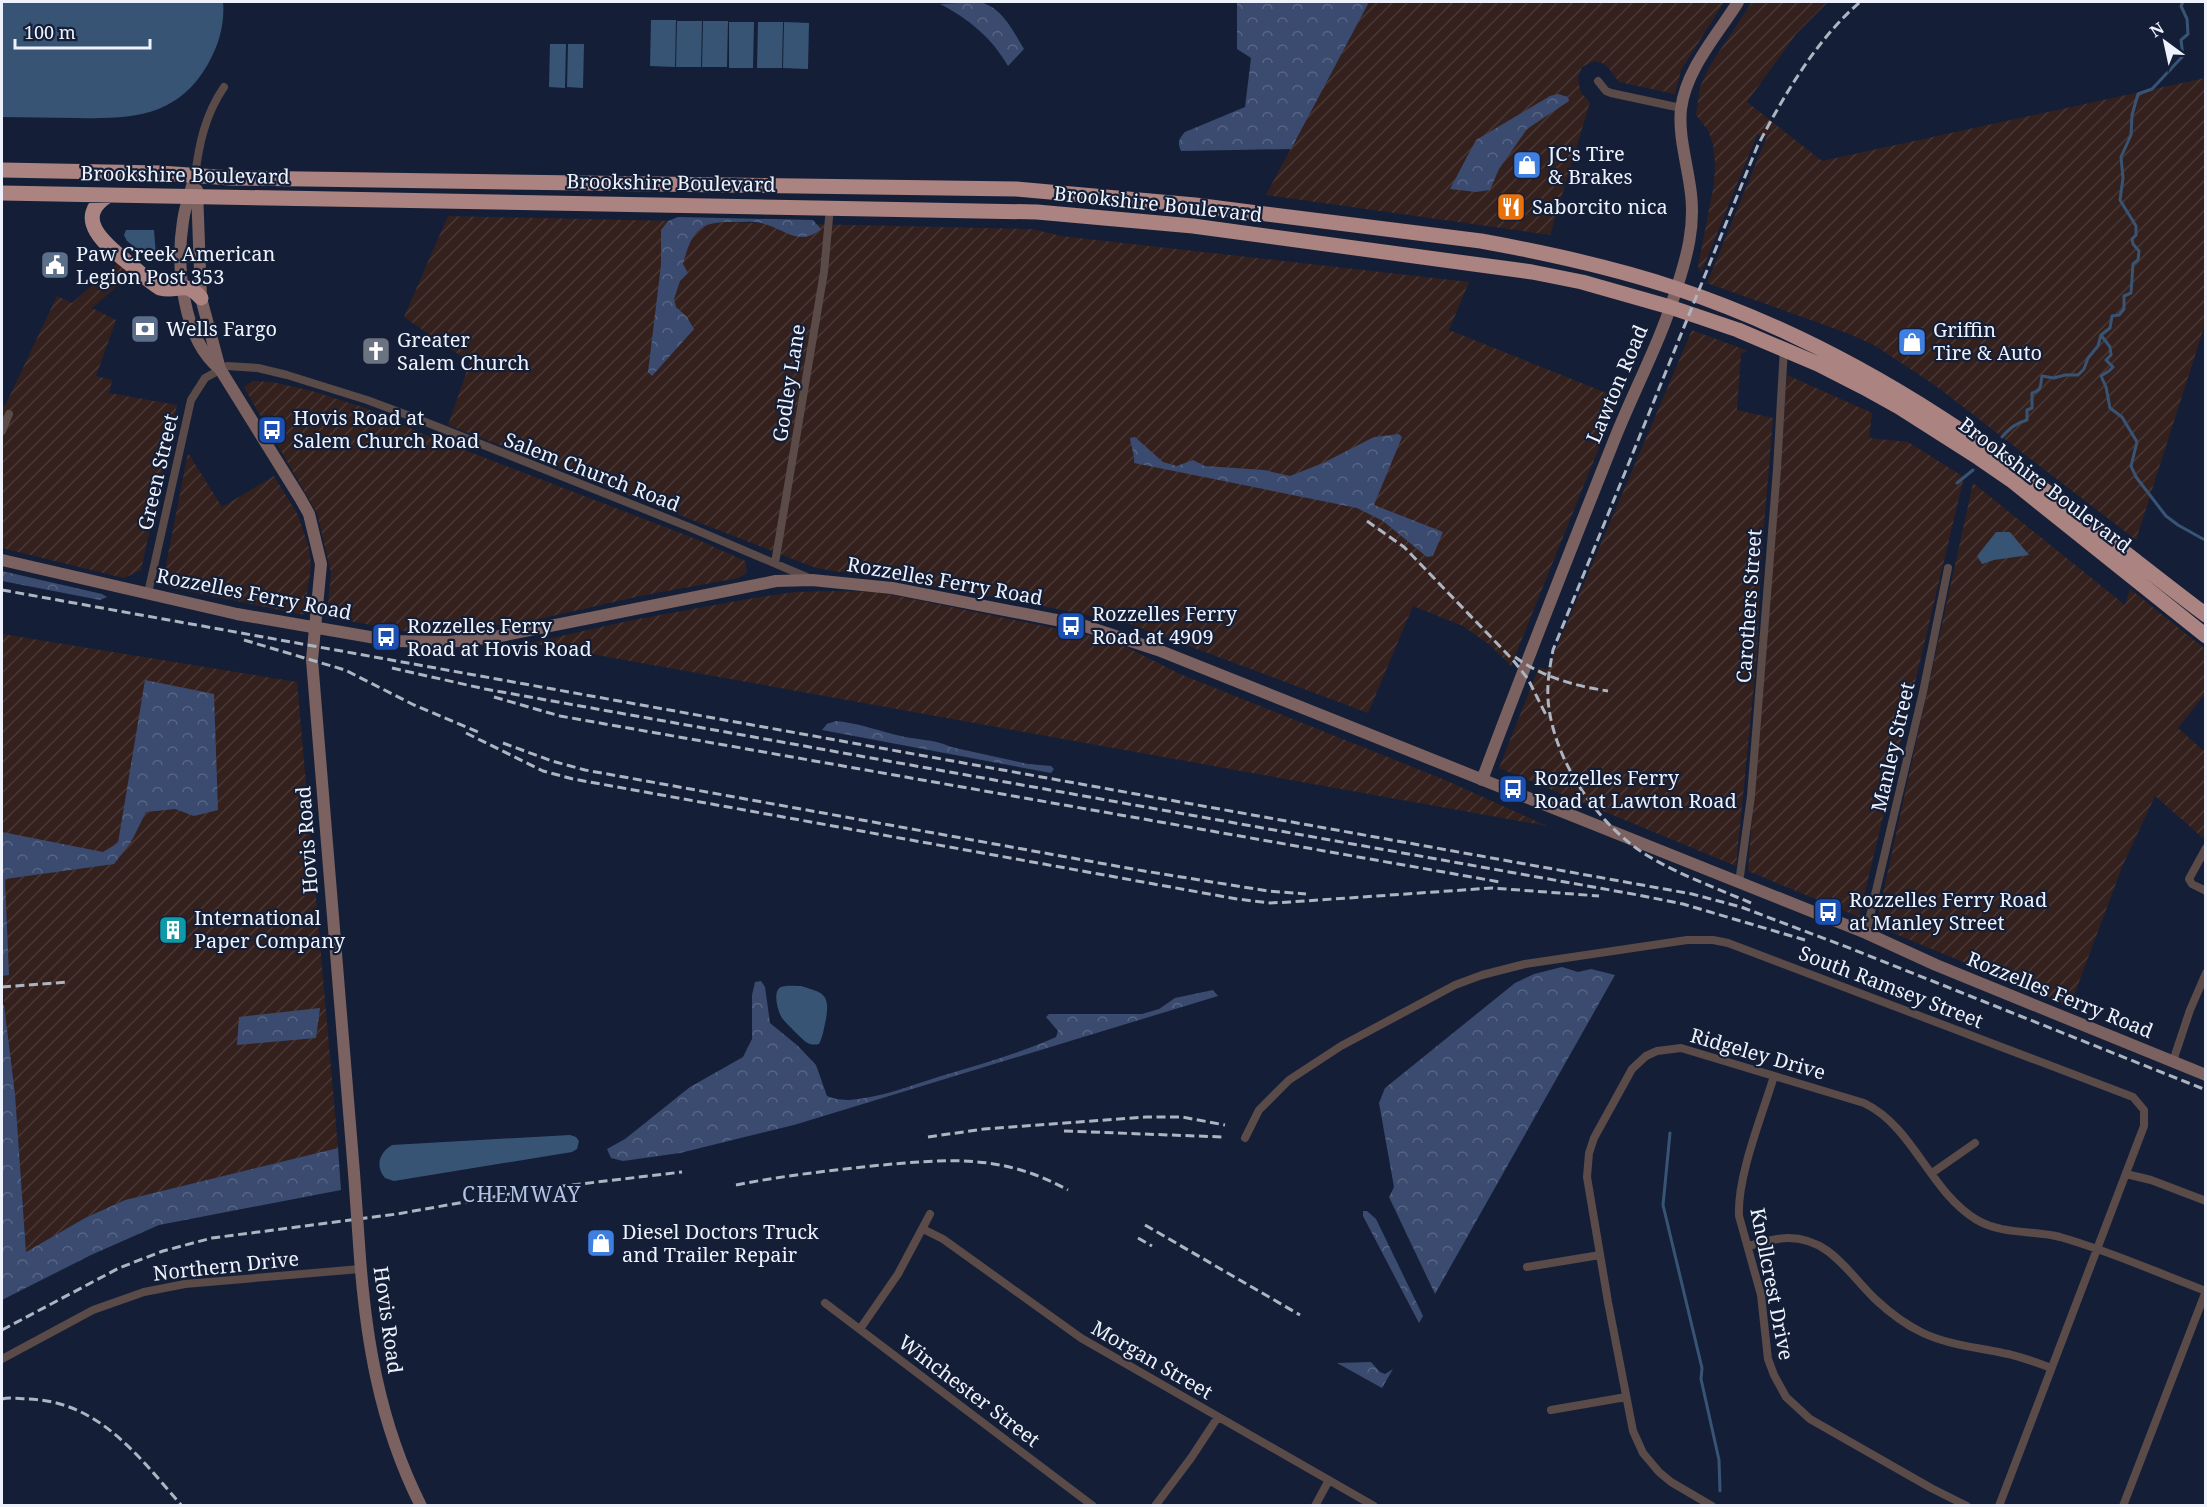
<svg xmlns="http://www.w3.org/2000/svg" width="2207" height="1507" font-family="'Noto Serif',serif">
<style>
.industrial{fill:url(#industrial-furrows)}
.forest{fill:url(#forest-crowns)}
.water{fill:#385475}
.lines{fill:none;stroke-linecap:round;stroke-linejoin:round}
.stream{stroke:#385475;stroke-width:3}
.street{stroke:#5a4a48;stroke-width:8}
.secondary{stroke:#7b615f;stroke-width:12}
.highway{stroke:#ab8380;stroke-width:15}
.rail{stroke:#adb4c2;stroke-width:3;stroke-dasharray:9 4.5;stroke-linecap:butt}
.secondary-bridge{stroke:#7b615f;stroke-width:12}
.labels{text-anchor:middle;stroke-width:4.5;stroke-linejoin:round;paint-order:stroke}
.poi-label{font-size:20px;fill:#edf2fc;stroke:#141f37;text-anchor:start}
.street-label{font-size:20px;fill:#edf2fc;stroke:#141f37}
.neighbourhood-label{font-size:21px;letter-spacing:1.5px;fill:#b4c3e4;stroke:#141f37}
</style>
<defs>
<pattern id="industrial-furrows" width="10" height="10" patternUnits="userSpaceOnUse" patternTransform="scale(1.5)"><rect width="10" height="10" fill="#34211e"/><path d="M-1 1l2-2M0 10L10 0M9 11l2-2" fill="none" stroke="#483734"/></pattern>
<pattern id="forest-crowns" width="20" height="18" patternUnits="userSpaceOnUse" patternTransform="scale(1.5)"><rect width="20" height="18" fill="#3a4b6f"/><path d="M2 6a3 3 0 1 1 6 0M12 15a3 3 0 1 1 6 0" fill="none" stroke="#576584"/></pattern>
</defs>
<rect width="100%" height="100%" fill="#141f37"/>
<path class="industrial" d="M1369,2h355l-43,68 -6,24 -56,-12 -12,-16 -5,-3 -8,-2 -12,6 -4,10 1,8 2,8 9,9 -40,133 -284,-40z
M1752,2h76l-32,32 -49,68 75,59 383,-83v246l-69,216 -200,-154 -62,-41 -27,-12 -140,-50 60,-147 -10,-1 -56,138 -3,-7 16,-82 1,-21 -2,-19 -5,-14 -12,-15 4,-28 9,-20z
M448,216l584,13 29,7 408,46 -20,48 170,68 -108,268 -21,-21 -27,-19 -50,-20 -45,107 -238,-89 -117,-24 -197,-32 -368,-143 22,-63 -66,-45z
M119,262l11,13 -38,33 24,12 -20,56 16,4 -3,13 68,12 -36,165 -17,8 -122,-30v-143l3,1 52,-110 15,7z
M1692,330l56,21 -7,2 -4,57 36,8 -12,144 -4,91 -21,213 -237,-98 40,-101 8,3z
M1787,375l85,38 -3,25 39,4 56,35 -105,440 -111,-46z
M253,381l19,1 40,9 53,17 58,26 273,105 49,22 2,10 -2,3 -7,4 -98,18 -101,23 -100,14h-24l-88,-16 4,-44 -14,-60 -72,-124 -1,-2z
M188,453l34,54 52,-31 24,39 11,33 2,17 -7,50 -136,-28 -3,-2 -2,-5z
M1973,483l152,122 5,-16 75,60v45l-27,34 27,24v82l-2,4 -48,-42 -33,71 -52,139 -189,-78 -4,-7z
M829,591l49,1 219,45 29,10 54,27 265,106 102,46 -1017,-183 98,-22 120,-22 46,-7z
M2,634l295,48 41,466 -213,52 -40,18 -59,34 -11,-157 -13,6v-95l2,-1 -2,-32z"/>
<path class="forest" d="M978,2c23,3 35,29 46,47l-16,17c-16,-28 -39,-47 -68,-62z
M1237,2h132l-78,147 -110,2c-4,-9 -2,-12 4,-19l60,-25 6,-49 -14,-9z
M1558,94l10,3 1,4 -42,28 -28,40 -9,21 -14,2 -26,-3 26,-49 74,-44z
M678,217l135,3 8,9c-22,19 -37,-1 -60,-6 -8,-2 -19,-1 -28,-1 -34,-1 -41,9 -50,42l5,9 -8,8 -6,18 2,8 11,10 7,12 -42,47 -4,-4 13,-107v-35l7,-9z
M1399,434l3,3 -28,68 69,27 -10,24 -6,1 -44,-36 -26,-13 -223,-45c1,-8 -3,-16 -4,-25l5,-1 28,25 14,4 16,-6 12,6 59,4 26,6 33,-13 51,-26z
M2,571l100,23 5,3 -7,3 -98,-19z
M145,680l69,14 4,116 -24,6 -19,-7 -29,3 -15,30 -17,22 -109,15 4,96 -7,1v-144l101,20 15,-9z
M836,721c23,2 46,11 69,16 16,3 32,3 46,10l77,17 23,2 3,3 -3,4 -229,-43 5,-6z
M1562,967l16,5 13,-3 24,6 -180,319 -46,-97 5,-10 -15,-84 6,-15 130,-105 19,-9z
M761,981l4,6 5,36 28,23 18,19 11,31c7,3 15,4 22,4 30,-2 61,-14 89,-23 40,-12 80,-23 118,-40l2,-6 -12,-14 3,-3h93l17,-5 16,-11 38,-8 5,6 -424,129 -114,28 -57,8 -12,-3 -4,-9 18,-10 65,-52 53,-30 9,-18v-44l3,-13z
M4,1005l11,89 11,158 59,-34 40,-18 213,-52 3,42 -182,35 -68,30 -89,45v-294z
M320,1008l-4,30 -79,7 2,-28z
M1363,1211h4l9,8 47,97 -4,7 -56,-107z
M1371,1362l9,10 5,2 8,-5 -11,19 -45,-25z"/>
<path class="water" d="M2,2h221c2,21 -4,43 -15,62 -31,54 -77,55 -132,54 -25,0 -50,-1 -74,-1z
M651,20h25l-1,47 -25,-1z
M677,21h25l-1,46h-25z
M703,21h25l-1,46h-25z
M729,22h25l-1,46h-24z
M758,22h25l-1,46h-25z
M784,22l25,1 -1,46 -25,-1z
M550,44h16l-1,44 -16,-1z
M568,44h16l-1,44 -16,-1z
M126,230h28l2,25 -7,3 -22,-17 -3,-6z
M1996,532h14l19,23 -35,5 -12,4 -5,-8z
M801,986c23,7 29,8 25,33 -2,9 -3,17 -7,25 -4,1 -9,1 -13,-2 -3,-2 -22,-21 -24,-24 -4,-6 -10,-27 -1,-31 5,-2 15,-1 20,-1z
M570,1135l6,2 3,4 -2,8 -5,3 -178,29 -9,-3c-10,-12 -6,-25 7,-33z"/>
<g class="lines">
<path class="stream" d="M2101,335l9,12 1,8 -5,5 7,7 -4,4 -8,5 5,11 4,21 12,9 15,25 -6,24 5,11 30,39 12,9 25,14
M2002,437c8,-9 14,-14 25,-17v-10l5,-2v-15c11,-3 8,-8 10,-17l12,2 11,-3h13l6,-6 4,-11 10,-12 3,-11 9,-7 2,-12 7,-1 5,-6v-13l7,-3 2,-29 5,-4 1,-9 -6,-7 -1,-5 4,-4v-9l-16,-26 3,-22 -2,-21 10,-22 1,-20 6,-21 14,-5 31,-33 -2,-16 7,-6 -1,-15 -6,-13 2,-4
M1957,483l16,-13
M1670,1133l-7,72 39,163 -1,11 18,81 1,31"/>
<path class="street" d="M1598,81l8,10 5,2 70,15
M195,176c4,-32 10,-61 29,-89
M2,431l7,-17
M775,563l49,-291 6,-65
M148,593l43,-193 14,-22 22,-12 31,2 29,7 80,25 51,19 271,108 120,51
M2206,848l-17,31 3,5 14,7
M1739,883l12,-87 26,-327 7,-121
M1866,933l57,-241 25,-124
M2173,1061l17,-51 16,-37
M1774,1076c-12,40 -37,100 -35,140l22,79 7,64 6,16 12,22 24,22 121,69 36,18
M1245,1138l14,-28 30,-30 52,-34 114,-61 27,-10 43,-11 162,-24h26l15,3 405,154 11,13v16l-145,380
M1932,1173l43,-30
M2126,1174l25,6 55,21
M923,1229l20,10 138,99 293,168
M1748,1246c13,-3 27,-8 40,-8 42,0 60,35 87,61 14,13 31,26 48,34 26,12 52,14 80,20 17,3 32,9 48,15
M1527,1267l73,-12
M825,1303l268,203
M860,1329l38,-55 32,-60
M2,1359l91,-49 51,-18 41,-8 175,-15
M1551,1410l75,-13
M1155,1506l36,-48 27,-41
M1315,1506l14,-26
M1712,1506l-41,-24 -12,-10 -16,-19 -10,-22 -25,-129 -21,-125 2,-24 5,-15 38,-69 14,-13 11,-5 24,-3 183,55c50,24 65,88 113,117 26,15 55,10 83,17 50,14 98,36 146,54l-83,215"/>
<path class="secondary" d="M195,176c-4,15 -10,29 -12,45 -7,44 -1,118 37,148l80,129 9,16 12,50 -9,96 42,513
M197,190l4,108 19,71
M2,560l235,54 156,27 55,1 47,-5 281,-56 36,-1 80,8 190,37 76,25 708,283 70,32 270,110
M1482,780c43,-115 88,-229 133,-342 20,-50 47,-100 62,-151 10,-31 18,-60 14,-93 -3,-28 -13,-58 -10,-85 5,-40 37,-75 57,-107
M359,1244c6,92 20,179 62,262"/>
<path class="highway" d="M2,170l158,3 71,5 785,11 179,16 286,36c66,12 131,26 194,47 91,30 184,77 265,129 93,59 178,132 266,198
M2,193l1035,19 156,14 339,46 50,10 88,25 68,23 80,34 45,23 36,20 80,51 32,22 195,156
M109,195c-39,23 -1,52 22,70 9,8 19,17 29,23 19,5 25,-9 41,10"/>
<path class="rail" d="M1367,521l37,26 109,113 15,19 18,36
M2,590l1690,304 49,13 111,42 354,141
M244,640l101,30 69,35 64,27
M1515,657c27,20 60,29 93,34
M392,668l93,21 1153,206 45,9 122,36
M494,697l66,19 940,166
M466,733l77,38 30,8 664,120 33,4 20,-1 202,-14 107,8
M503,743l49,18 33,9 559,101 124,20 38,3
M1751,903c-35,-15 -71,-28 -103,-47 -51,-31 -96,-98 -100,-157 -1,-17 2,-33 5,-49l204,-503c27,-52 59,-107 103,-145
M2,987l67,-5
M1064,1131l159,6
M928,1137l56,-8 162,-12h36l43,8
M736,1185c45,-9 90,-14 136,-19 74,-7 129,-13 196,24
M1145,1225l155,90
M1138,1238l14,8
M2,1330l117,-62 44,-17 49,-13 185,-24 141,-25 144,-17
M2,1399c8,-2 18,0 27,0 71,3 110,58 153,107"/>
<path class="secondary-bridge" d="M354,1173l5,71"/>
</g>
<defs>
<g id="shop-square" transform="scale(1.5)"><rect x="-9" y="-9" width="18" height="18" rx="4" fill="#3f7fe0" stroke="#141f37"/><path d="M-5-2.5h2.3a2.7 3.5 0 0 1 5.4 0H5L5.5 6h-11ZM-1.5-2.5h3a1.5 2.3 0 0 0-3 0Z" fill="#fff"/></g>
<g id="restaurant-square" transform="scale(1.5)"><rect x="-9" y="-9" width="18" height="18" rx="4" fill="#e8710a" stroke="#141f37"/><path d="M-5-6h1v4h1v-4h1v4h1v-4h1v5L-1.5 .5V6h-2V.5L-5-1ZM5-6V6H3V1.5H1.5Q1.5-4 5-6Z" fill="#fff"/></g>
<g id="civic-square" transform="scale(1.5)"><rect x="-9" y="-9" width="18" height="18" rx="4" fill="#5c6f8a" stroke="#141f37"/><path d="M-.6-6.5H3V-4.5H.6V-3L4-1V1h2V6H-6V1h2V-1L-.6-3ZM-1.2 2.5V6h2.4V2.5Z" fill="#fff"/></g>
<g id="bank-square" transform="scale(1.5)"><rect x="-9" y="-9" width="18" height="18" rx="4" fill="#5c6f8a" stroke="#141f37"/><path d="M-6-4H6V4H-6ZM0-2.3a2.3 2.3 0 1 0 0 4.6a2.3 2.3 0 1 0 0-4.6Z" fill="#fff"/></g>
<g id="church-square" transform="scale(1.5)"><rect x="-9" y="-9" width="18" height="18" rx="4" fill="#6b7280" stroke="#141f37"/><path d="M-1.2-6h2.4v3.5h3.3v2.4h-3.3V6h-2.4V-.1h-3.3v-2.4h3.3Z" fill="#fff"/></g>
<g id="bus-square" transform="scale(1.5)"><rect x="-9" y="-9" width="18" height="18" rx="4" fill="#1a4fb4" stroke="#141f37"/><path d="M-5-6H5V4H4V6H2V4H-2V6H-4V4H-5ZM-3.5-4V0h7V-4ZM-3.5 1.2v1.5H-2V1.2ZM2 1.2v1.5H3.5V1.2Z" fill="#fff"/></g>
<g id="building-square" transform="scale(1.5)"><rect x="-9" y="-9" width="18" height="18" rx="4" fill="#0f9aa8" stroke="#141f37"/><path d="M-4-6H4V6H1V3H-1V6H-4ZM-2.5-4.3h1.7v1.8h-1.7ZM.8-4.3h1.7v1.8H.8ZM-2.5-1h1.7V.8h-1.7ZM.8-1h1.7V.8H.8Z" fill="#fff"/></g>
</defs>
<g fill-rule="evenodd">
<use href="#shop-square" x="1527" y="165"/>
<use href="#restaurant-square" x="1511" y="207"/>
<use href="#civic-square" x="55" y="265"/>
<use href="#bank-square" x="145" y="329"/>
<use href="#shop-square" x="1912" y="342"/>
<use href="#church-square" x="376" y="351"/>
<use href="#bus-square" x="272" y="430"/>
<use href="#bus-square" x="1071" y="626"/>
<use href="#bus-square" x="386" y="637"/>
<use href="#bus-square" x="1513" y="789"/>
<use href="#bus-square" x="1828" y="912"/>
<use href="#building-square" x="173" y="930"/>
<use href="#shop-square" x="601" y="1243"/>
</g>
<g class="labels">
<g class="poi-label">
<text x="1548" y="161">JC's Tire<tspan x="1548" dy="23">&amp; Brakes</tspan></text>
<text x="1532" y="214">Saborcito nica</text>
<text x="76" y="261">Paw Creek American<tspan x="76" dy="23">Legion Post 353</tspan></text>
<text x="166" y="336">Wells Fargo</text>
<text x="1933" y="337">Griffin<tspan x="1933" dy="23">Tire &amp; Auto</tspan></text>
<text x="397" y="347">Greater<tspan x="397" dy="23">Salem Church</tspan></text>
<text x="293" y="425">Hovis Road at<tspan x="293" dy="23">Salem Church Road</tspan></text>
<text x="1092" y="621">Rozzelles Ferry<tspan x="1092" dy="23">Road at 4909</tspan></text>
<text x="407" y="633">Rozzelles Ferry<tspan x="407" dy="23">Road at Hovis Road</tspan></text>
<text x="1534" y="785">Rozzelles Ferry<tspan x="1534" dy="23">Road at Lawton Road</tspan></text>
<text x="1849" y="907">Rozzelles Ferry Road<tspan x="1849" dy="23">at Manley Street</tspan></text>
<text x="194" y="925">International<tspan x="194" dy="23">Paper Company</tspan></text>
<text x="622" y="1239">Diesel Doctors Truck<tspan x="622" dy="23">and Trailer Repair</tspan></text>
</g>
<g class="street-label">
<text transform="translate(185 175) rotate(1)" y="7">Brookshire Boulevard</text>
<text transform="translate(671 183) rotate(1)" y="7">Brookshire Boulevard</text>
<text transform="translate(1158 204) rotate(6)" y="7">Brookshire Boulevard</text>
<text transform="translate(789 383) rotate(-81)" y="7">Godley Lane</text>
<text transform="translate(1617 384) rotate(-67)" y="7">Lawton Road</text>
<text transform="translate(158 472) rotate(-77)" y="7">Green Street</text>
<text transform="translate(592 472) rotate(21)" y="7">Salem Church Road</text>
<text transform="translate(2045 485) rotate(37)" y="7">Brookshire Boulevard</text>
<text transform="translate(945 581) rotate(10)" y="7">Rozzelles Ferry Road</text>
<text transform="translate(254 594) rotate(11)" y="7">Rozzelles Ferry Road</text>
<text transform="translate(1749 606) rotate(-86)" y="7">Carothers Street</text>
<text transform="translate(1893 747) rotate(-77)" y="7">Manley Street</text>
<text transform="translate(307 840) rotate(-94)" y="7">Hovis Road</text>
<text transform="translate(1891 987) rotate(21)" y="7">South Ramsey Street</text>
<text transform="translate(2060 995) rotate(22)" y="7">Rozzelles Ferry Road</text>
<text transform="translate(1758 1054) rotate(16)" y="7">Ridgeley Drive</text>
<text transform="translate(226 1266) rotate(-6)" y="7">Northern Drive</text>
<text transform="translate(1772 1284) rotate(79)" y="7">Knollcrest Drive</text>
<text transform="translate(388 1320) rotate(82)" y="7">Hovis Road</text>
<text transform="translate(1152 1360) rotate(30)" y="7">Morgan Street</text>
<text transform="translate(969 1391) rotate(37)" y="7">Winchester Street</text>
</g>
<g class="neighbourhood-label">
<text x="522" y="1202">CHEMWAY</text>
</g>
</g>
<rect width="2207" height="1507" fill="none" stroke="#edf2fc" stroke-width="6"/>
<g transform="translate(2165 42) rotate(327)" stroke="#141f37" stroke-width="4.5" paint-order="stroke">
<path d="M0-4.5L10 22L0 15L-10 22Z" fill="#edf2fc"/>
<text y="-9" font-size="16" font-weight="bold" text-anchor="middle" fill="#edf2fc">N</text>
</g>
<path d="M15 39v9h135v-9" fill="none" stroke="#edf2fc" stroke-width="3"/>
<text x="24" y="39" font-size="18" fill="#edf2fc" stroke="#141f37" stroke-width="4.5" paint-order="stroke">100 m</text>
</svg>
